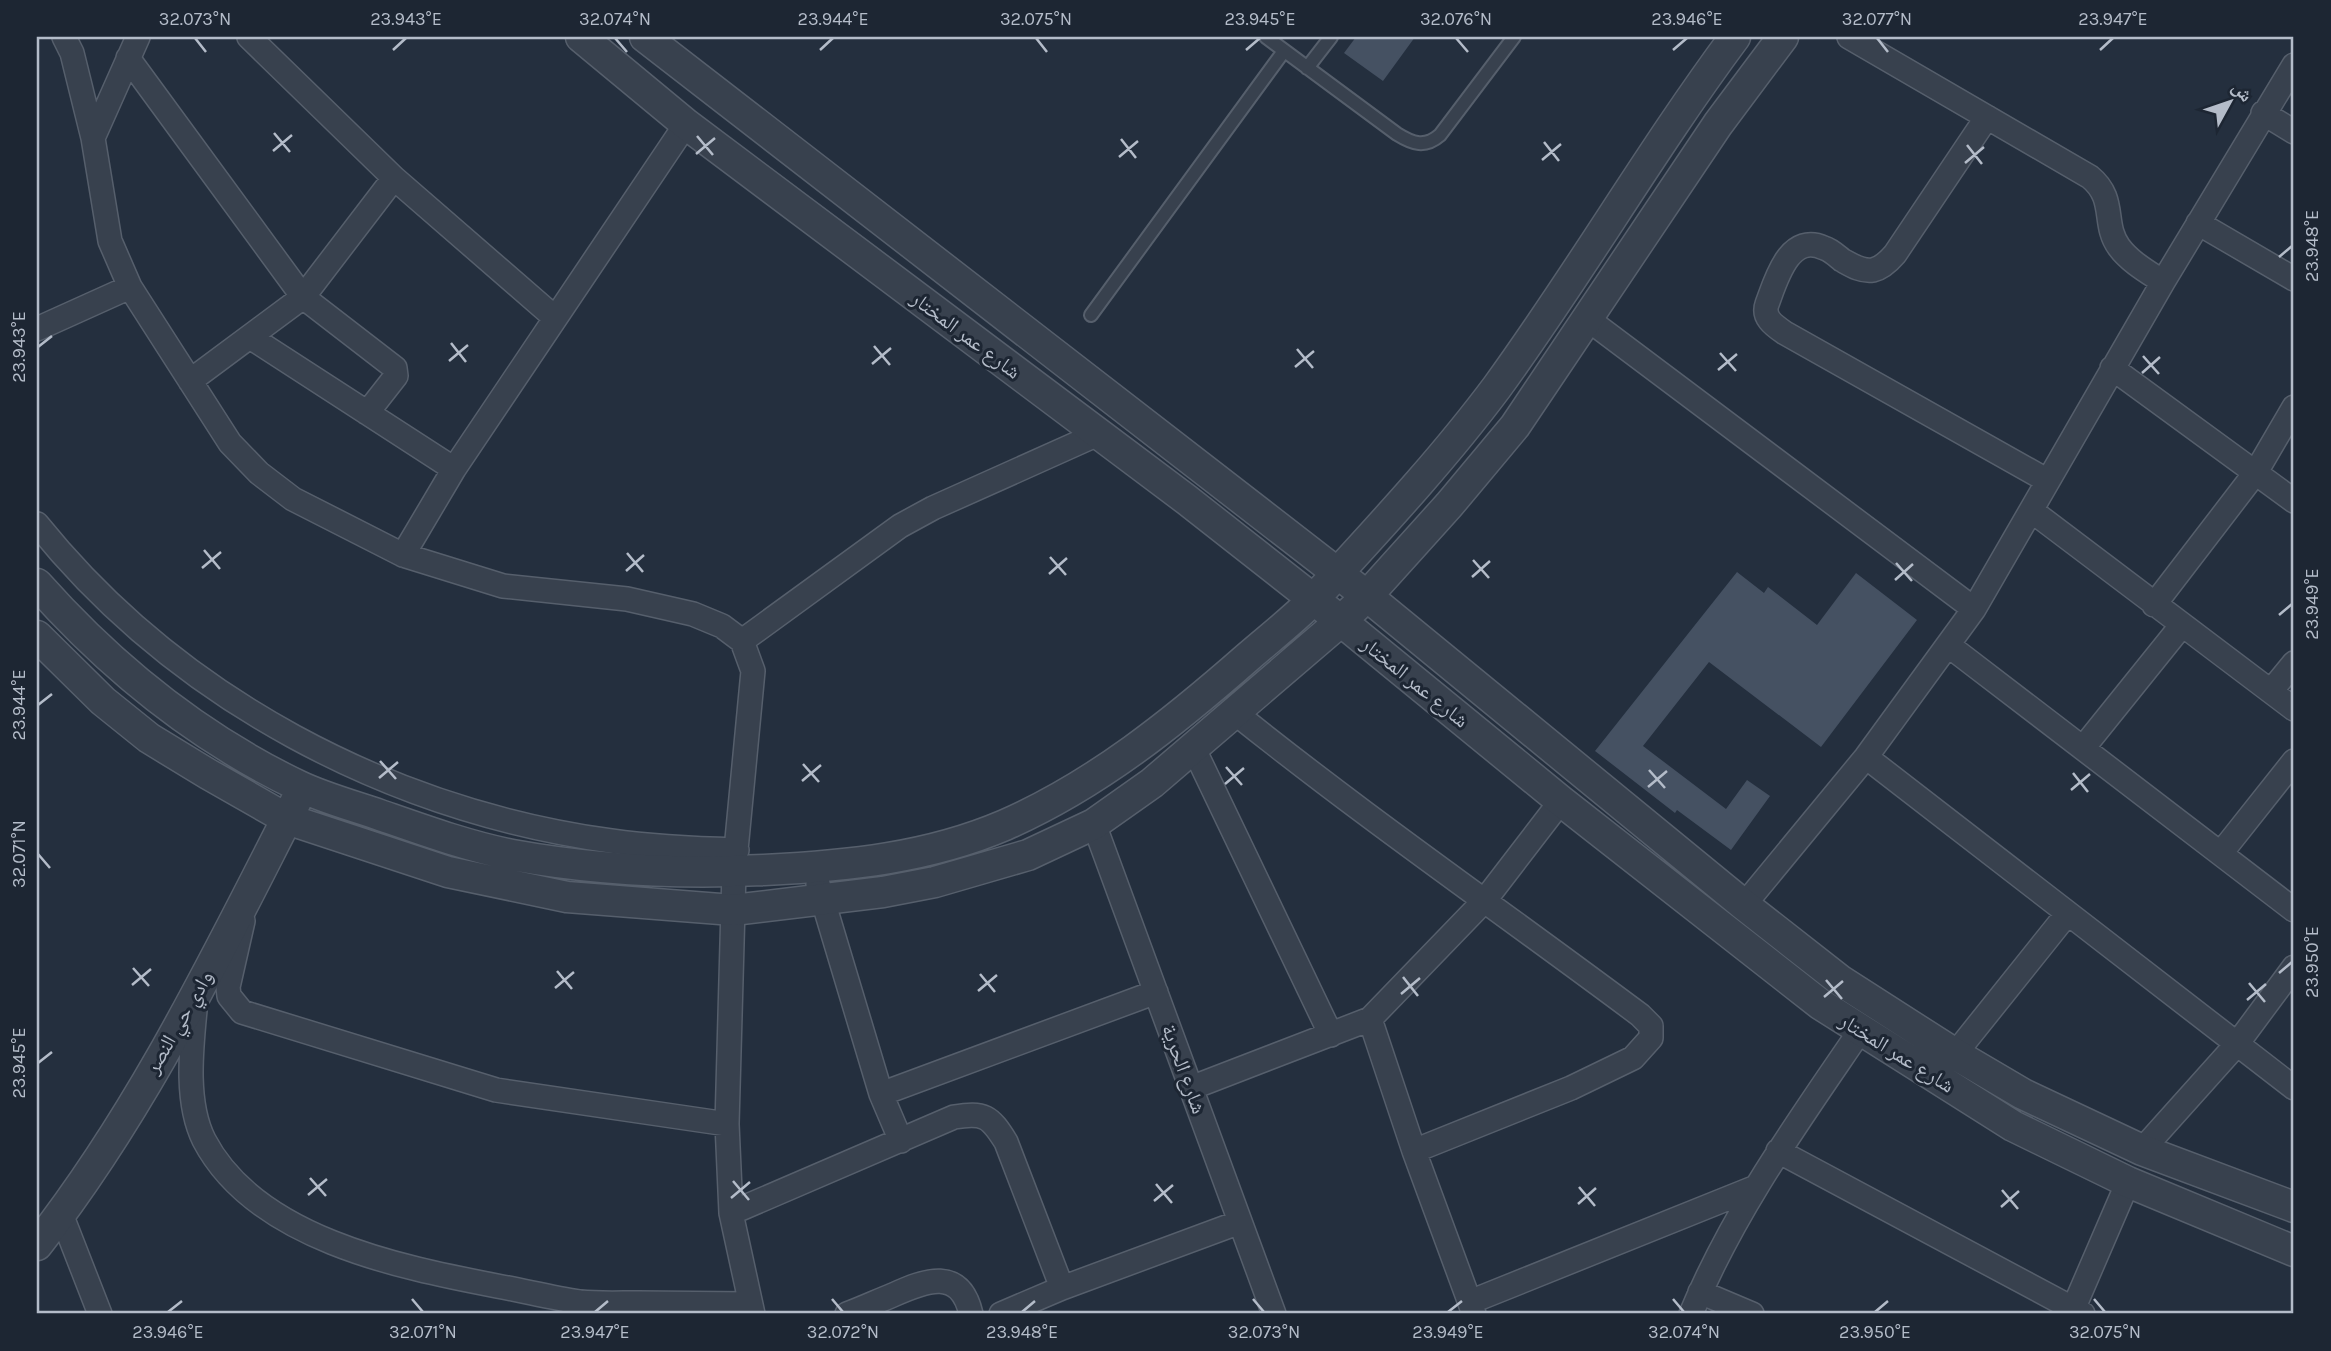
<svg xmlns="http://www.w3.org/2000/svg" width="2331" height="1351" font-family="Karla,'Noto Naskh Arabic',sans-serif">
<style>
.building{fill:#455162}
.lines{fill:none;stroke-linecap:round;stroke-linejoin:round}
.service-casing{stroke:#565f6c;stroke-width:16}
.minor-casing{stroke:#565f6c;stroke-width:26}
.tertiary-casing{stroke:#565f6c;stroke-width:33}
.service{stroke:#38414e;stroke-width:12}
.minor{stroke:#38414e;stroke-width:23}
.tertiary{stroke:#38414e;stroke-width:30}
.ticks{fill:none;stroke:#b4bcc9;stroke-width:2.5}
.labels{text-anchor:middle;stroke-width:6;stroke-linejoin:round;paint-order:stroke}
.street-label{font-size:21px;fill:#b4bcc9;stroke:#1d2633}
.neatline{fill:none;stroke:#b4bcc9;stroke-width:2.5}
.ticks-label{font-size:18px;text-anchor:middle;fill:#b4bcc9}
</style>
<rect width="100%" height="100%" fill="#242f3e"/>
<path class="building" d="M1356,37h59l-32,44 -39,-28z
M1737,572l27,21 4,-6 49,38 39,-52 61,47 -96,127 -112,-85 -66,84 83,63 21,-29 23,16 -39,54 -54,-40 -2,3 -80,-62z"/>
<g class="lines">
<g class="service-casing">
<path id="service" d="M1266,37l131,97c16,10 28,14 43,1l74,-98
M1307,68l24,-31
M1091,315l193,-264"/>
</g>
<g class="minor-casing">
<path id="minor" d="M64,37l8,16 21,85 17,103 20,46 100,156 29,30 34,26 110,56 100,31 124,13 66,15 29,12 20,15 11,30 -19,200 -7,253 4,89 22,101
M249,37l145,141 160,139
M1849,37l241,140c27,22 12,47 29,70 11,15 29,25 44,35
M128,58l175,239 92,71 1,8 -29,37
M2263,113l31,19
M1987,117l-92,137c-6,7 -13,14 -22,16 -11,2 -22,-5 -31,-10 -5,-4 -11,-10 -18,-12 -35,-16 -48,32 -57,56 -5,14 8,22 18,29l263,148
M93,138l45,-101
M2198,223l96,56
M1589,320l385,289
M37,329l93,-42
M250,337l204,132
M2112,368l182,133
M190,381l113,-84 91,-119
M2032,511l262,198
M37,524c141,175 352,286 574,317 42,6 84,8 126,9
M403,555l51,-86 232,-345
M2154,605l102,-133 38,-65
M742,641l158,-115 33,-18 165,-74
M1948,645l346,265
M2271,691l23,-28
M1234,712c132,106 271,202 406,303l11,11v12l-18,20 -62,30 -157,63
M1193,747l138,288
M2083,748l99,-123
M1866,757l428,331
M1094,824l180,490
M2221,853l73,-92
M818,884l63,210 20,47
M1744,905l122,-148 108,-148 189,-327 131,-217
M243,921l-15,66 1,9 13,16 254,78 231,34
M196,1000c-4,43 -12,100 8,140 51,98 194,127 293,146 28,5 55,12 83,16 19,2 39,1 58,1 37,0 74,1 111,1
M1370,1019l44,132 60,163
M1955,1054l112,-140
M1191,1088l179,-69 115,-119 76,-99
M881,1094l275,-102
M2142,1150l95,-106 57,-77
M1778,1151l305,163
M731,1213l223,-96c30,-5 36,-1 52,25l56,146
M61,1214l39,100
M1700,1292l52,22
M1470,1302l286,-115
M847,1314c16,-6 31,-13 46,-19 33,-15 67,-28 78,19
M1001,1314l61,-26 178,-66
M1691,1314c42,-102 107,-192 169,-283
M2071,1314l57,-132"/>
</g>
<g class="tertiary-casing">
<path id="tertiary" d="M581,37l105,87 501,376 154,121 220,180 259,203 193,122 115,56 166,69
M645,37l722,559 377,309 97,76 114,73 68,40 119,56 152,57
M37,584c73,82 162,154 262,202 25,12 55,20 81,29 43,15 87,31 132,40 83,15 169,19 252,15 83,-4 164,-12 241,-45 91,-40 169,-103 243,-168 22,-19 45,-37 65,-57 63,-69 128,-138 184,-213 83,-114 154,-237 238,-350
M37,636l66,65 46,37 59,36 79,45 161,53 119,25 166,13 150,-18 52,-10 93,-27 66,-31 58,-41 189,-162 26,-25 82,-91 66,-79 203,-302 65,-87
M37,1245c106,-135 181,-292 259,-444"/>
</g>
<use href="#service" class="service"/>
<use href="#minor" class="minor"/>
<use href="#tertiary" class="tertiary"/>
</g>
<path class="ticks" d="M195,38l11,14M615,38l12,14M1036,38l11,14M1456,38l12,14M1877,38l11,14M393,50l13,-12M820,50l13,-12M1246,50l14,-12M1673,50l14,-12M2100,50l13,-12M274,133l16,19M697,136l16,19M1121,139l15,19M1544,142l15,19M1967,145l15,19M273,151l19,-16M696,154l19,-16M1119,157l19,-16M1542,160l19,-16M1965,163l19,-16M2279,257l13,-11M451,343l15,19M874,346l16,19M38,347l14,-11M1297,349l16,19M1720,353l16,18M2143,356l16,18M449,361l19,-16M872,364l19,-16M1295,367l19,-16M1718,370l19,-16M2142,373l18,-16M204,550l16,19M627,553l16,19M1050,557l16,18M1473,560l16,18M1896,563l16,18M202,568l19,-16M626,571l18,-16M1049,574l18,-16M1472,577l18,-16M1895,580l18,-16M2279,615l13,-11M38,705l14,-11M380,761l16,18M803,764l16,18M1226,767l16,18M1649,770l16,18M2073,773l15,19M379,778l19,-16M802,781l19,-16M1225,784l19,-16M1648,787l19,-16M2071,790l19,-16M38,854l12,14M133,968l16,18M557,971l15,18M2279,973l13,-11M980,974l15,18M1403,977l15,19M1826,980l16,19M2249,983l16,19M132,985l19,-16M555,988l19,-16M978,991l19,-16M1401,994l19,-16M1824,997l19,-16M2247,1000l19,-16M38,1063l14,-11M310,1178l16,18M733,1181l16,19M1156,1184l16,19M1579,1187l16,19M2002,1190l16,19M308,1195l19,-16M731,1198l19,-16M1154,1201l19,-16M1578,1204l18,-16M2001,1207l18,-16M412,1299l11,13M832,1299l11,13M1253,1299l11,13M1673,1299l11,13M2094,1299l11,13M168,1312l14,-11M595,1312l13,-11M1022,1312l13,-11M1448,1312l14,-11M1875,1312l13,-11"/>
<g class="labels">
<g class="street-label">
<text transform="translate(966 335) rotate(37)" y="7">شارع عمر المختار</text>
<text transform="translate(1415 682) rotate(39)" y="7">شارع عمر المختار</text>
<text transform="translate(179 1022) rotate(-60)" y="7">وادي حي النصر</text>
<text transform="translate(1897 1053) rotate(32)" y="7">شارع عمر المختار</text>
<text transform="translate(1184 1069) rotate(70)" y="7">شارع الحرية</text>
</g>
</g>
<rect width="2331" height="1351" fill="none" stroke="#1d2633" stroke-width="77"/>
<g transform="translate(2230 102) rotate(50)" stroke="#1d2633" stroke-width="5" paint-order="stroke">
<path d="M0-5L12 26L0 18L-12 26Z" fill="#b4bcc9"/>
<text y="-10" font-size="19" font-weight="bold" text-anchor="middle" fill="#b4bcc9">ش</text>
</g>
<rect x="38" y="38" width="2254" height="1274" class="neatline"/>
<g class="ticks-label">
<text x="195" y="25">32.073°N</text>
<text x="406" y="25">23.943°E</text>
<text x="615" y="25">32.074°N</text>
<text x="833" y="25">23.944°E</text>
<text x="1036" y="25">32.075°N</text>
<text x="1260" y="25">23.945°E</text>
<text x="1456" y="25">32.076°N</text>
<text x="1687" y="25">23.946°E</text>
<text x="1877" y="25">32.077°N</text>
<text x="2113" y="25">23.947°E</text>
<text transform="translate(2312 246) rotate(-90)" y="6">23.948°E</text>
<text transform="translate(19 347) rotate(-90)" y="6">23.943°E</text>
<text transform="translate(2312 604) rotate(-90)" y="6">23.949°E</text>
<text transform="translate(19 705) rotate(-90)" y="6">23.944°E</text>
<text transform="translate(19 854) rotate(-90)" y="6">32.071°N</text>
<text transform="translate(2312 962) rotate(-90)" y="6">23.950°E</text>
<text transform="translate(19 1063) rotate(-90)" y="6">23.945°E</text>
<text x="168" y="1338">23.946°E</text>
<text x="423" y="1338">32.071°N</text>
<text x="595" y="1338">23.947°E</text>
<text x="843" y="1338">32.072°N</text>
<text x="1022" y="1338">23.948°E</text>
<text x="1264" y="1338">32.073°N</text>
<text x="1448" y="1338">23.949°E</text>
<text x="1684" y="1338">32.074°N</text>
<text x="1875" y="1338">23.950°E</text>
<text x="2105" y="1338">32.075°N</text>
</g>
</svg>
